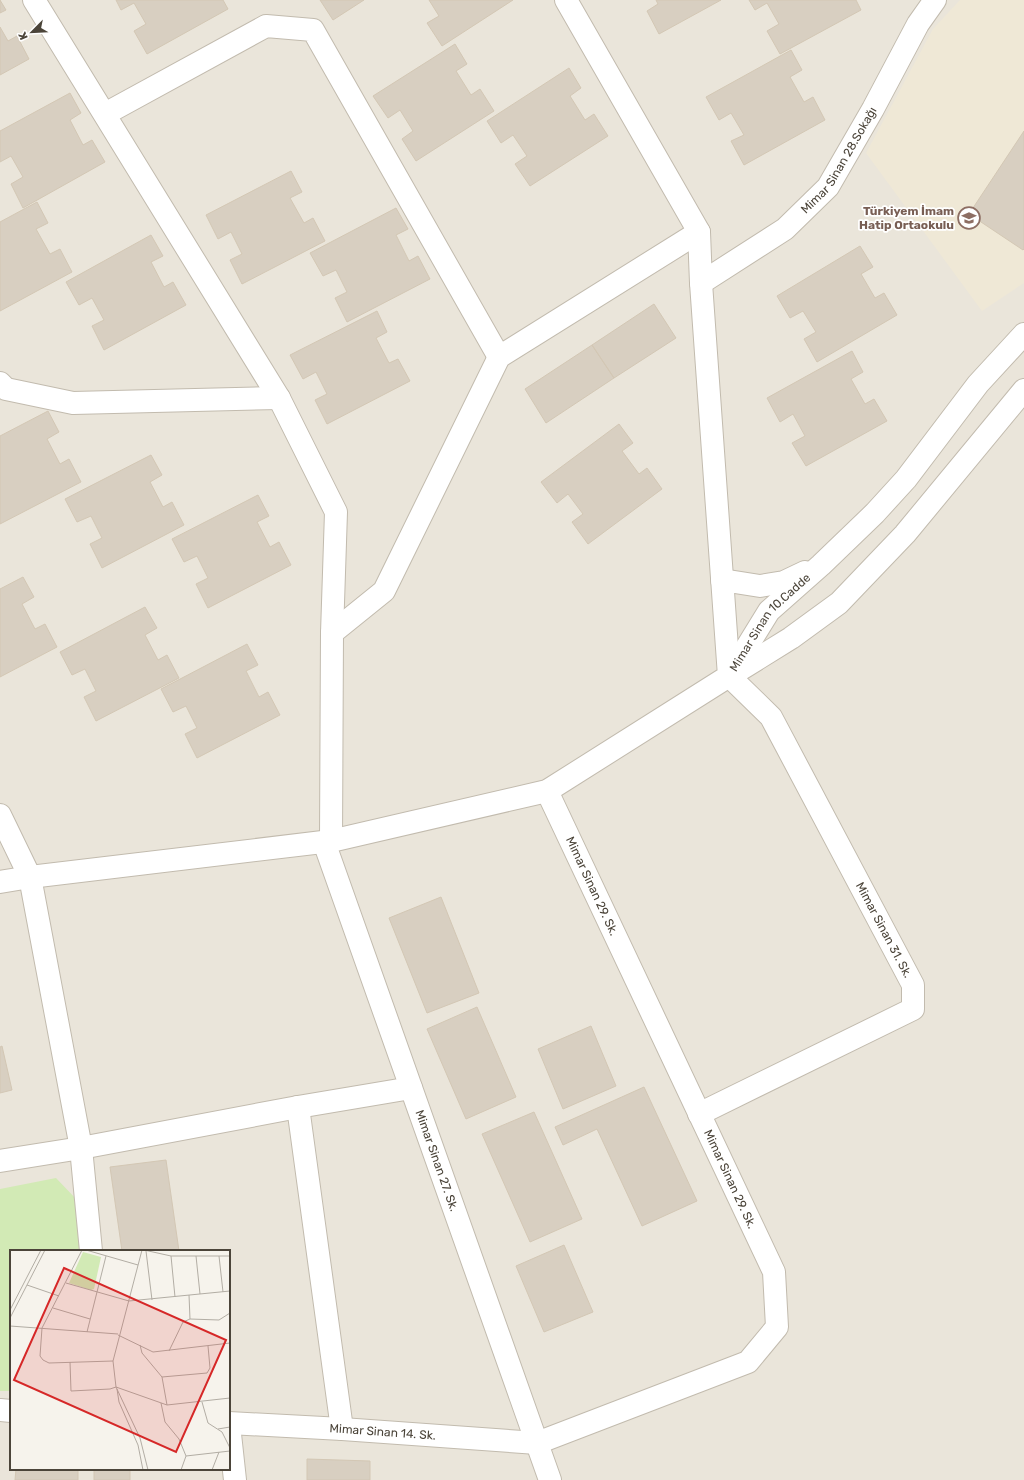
<svg xmlns="http://www.w3.org/2000/svg" width="1024" height="1480" font-family="Rubik,sans-serif">
<style>
.residential{fill:#eae5da;fill-rule:evenodd}
.education{fill:#efe8d6}
.green{fill:#d2eab5}
.building{fill:#d8cfc1;stroke:#d3c7b4}
.lines{fill:none;stroke-linecap:round;stroke-linejoin:round}
.minor-casing{stroke:#c2bbae;stroke-width:24}
.minor{stroke:#fff;stroke-width:22}
.labels{text-anchor:middle;stroke-width:3.5;stroke-linejoin:round;paint-order:stroke}
.street-label{font-size:12px;fill:#4b4439;stroke:#fff}
.education-label{font-size:12px;font-weight:bold;fill:#785e54;stroke:#fff;text-anchor:end}
.inset-road{fill:none;stroke:#b2ada4;stroke-width:1}
.view{fill:#d62828;fill-opacity:0.15;stroke:#d62828;stroke-width:2}
.inset-edge{fill:none;stroke:#4b4439;stroke-width:2}
</style>
<rect width="100%" height="100%" fill="#f6f3ec"/>
<path class="residential" d="M0,0h1024v1480h-1024zM11,1251h218v218h-218z"/>
<path class="education" d="M960,0h64v283l-42,28 -116,-158 67,-124z"/>
<path class="green" d="M56,1178l21,22 5,51h-71v140h-11v-202z"/>
<path class="building" d="M0,0l6,10 -6,3z
M116,0h107l5,9 -81,45 -13,-23 12,-7 -12,-21 -13,7z
M320,0h44l-31,20z
M429,0h84l-71,46 -15,-23 12,-7z
M656,0h65l-62,34 -12,-23 11,-7z
M749,0h107l5,10 -81,44 -13,-23 12,-7 -12,-21 -12,7z
M0,27l8,14 9,-5 12,23 -29,16z
M455,44l12,20 -11,7 15,24 9,-6 14,22 -78,50 -14,-22 11,-8 -13,-21 -12,8 -15,-22z
M791,50l11,20 -12,7 14,25 9,-5 12,23 -81,45 -13,-24 13,-6 -13,-22 -12,7 -13,-23z
M569,68l12,20 -11,8 15,24 9,-6 14,22 -78,50 -15,-22 12,-8 -14,-21 -12,8 -14,-22z
M70,93l11,20 -11,7 13,25 9,-5 13,22 -82,46 -12,-24 12,-7 -12,-21 -11,6v-31z
M1024,131v118l-1,1 -54,-36z
M291,171l11,21 -12,6 14,25 9,-5 12,23 -83,43 -12,-24 12,-6 -11,-22 -13,7 -12,-24z
M37,202l11,21 -12,6 14,25 10,-5 12,23 -72,39v-89z
M396,208l12,21 -12,6 13,26 9,-5 12,23 -83,43 -12,-24 12,-6 -11,-22 -13,6 -13,-23z
M151,235l12,21 -12,6 13,25 9,-5 13,23 -82,45 -12,-24 12,-6 -12,-22 -13,7 -13,-23z
M860,246l13,21 -12,7 14,24 9,-5 13,22 -80,47 -13,-23 12,-7 -13,-21 -13,7 -13,-22z
M654,304l22,34 -62,40 -22,-33z
M377,311l10,21 -11,6 13,25 9,-4 12,22 -83,43 -12,-24 12,-6 -11,-22 -13,7 -13,-24z
M592,345l22,33 -68,45 -21,-34z
M852,351l11,21 -12,7 14,25 9,-5 13,22 -81,45 -14,-23 13,-7 -12,-22 -13,8 -13,-24z
M48,411l11,21 -12,7 13,25 9,-5 12,23 -81,42v-88z
M619,424l14,19 -11,8 17,23 8,-6 15,21 -74,55 -16,-22 11,-8 -15,-20 -11,9 -16,-21z
M151,455l11,20 -12,7 13,25 9,-5 12,23 -82,43 -12,-24 12,-6 -11,-22 -14,6 -12,-23z
M258,495l11,21 -12,6 13,25 9,-5 12,23 -83,43 -12,-24 12,-6 -11,-22 -13,6 -12,-23z
M23,577l11,20 -12,7 13,25 10,-5 12,23 -57,30v-88z
M145,607l12,21 -12,7 13,25 9,-5 12,23 -83,43 -12,-24 12,-6 -11,-22 -13,6 -12,-23z
M247,644l11,21 -12,6 13,26 9,-5 12,23 -83,43 -12,-24 12,-6 -11,-22 -13,6 -12,-23z
M441,897l38,96 -52,20 -38,-95z
M477,1007l39,90 -50,22 -39,-90z
M591,1026l25,60 -53,23 -25,-60z
M2,1046l10,44 -12,3v-46z
M644,1087l53,114 -55,25 -45,-97 -34,16 -8,-18z
M534,1112l48,107 -52,23 -48,-108z
M166,1160l13,91h-57l-12,-84z
M564,1245l29,67 -49,20 -28,-66z
M307,1459l63,2v19h-63z
M16,1469h62v11h-63z
M94,1469h36v11h-36z"/>
<g class="lines">
<g class="minor-casing">
<g id="minor">
<path d="M34,0l245,398 57,114 -4,121 -1,208"/>
<path d="M105,114l161,-88 47,4 186,327"/>
<path id="s1" d="M701,283l84,-54 43,-42 45,-78 45,-85 17,-24"/>
<path d="M0,383l6,6 67,14 206,-5"/>
<path d="M722,580l38,6 24,-4 21,-10"/>
<path d="M332,633l52,-42 115,-234 200,-125"/>
<path d="M733,674l58,-36 48,-35 66,-69 119,-144"/>
<path id="s2" d="M729,676l40,-65 52,-46 54,-52 31,-34 72,-95 46,-50"/>
<path d="M0,815l30,62 51,271 10,103"/>
<path id="s3" d="M324,842l226,638"/>
<path d="M0,882l30,-5 301,-36 216,-50 182,-115 -28,-393 -2,-51 -133,-232"/>
<path d="M298,1107l44,322"/>
<path d="M699,1114l214,-105v-24l-142,-268 -42,-41"/>
<path d="M0,1161l81,-13 217,-41 113,-19"/>
<path d="M0,1410l11,1"/>
<path id="s4" d="M229,1423l113,6 195,14 211,-81 29,-35 -3,-55 -227,-481"/>
<path d="M229,1425l6,55"/>
</g>
</g>
<use href="#minor" class="minor"/>
</g>
<defs>
<g id="school-ring" transform="scale(1.15)"><circle r="9.5" fill="#fff" stroke="#8d6e63" stroke-width="1.5"/><path d="M0-5L7-2L0 1L-7-2ZM-4 1L0 2.5L4 1V4Q0 6-4 4Z" fill="#8d6e63"/></g>
</defs>
<g fill-rule="evenodd">
<use href="#school-ring" x="969" y="218"/>
</g>
<g class="labels">
<g class="street-label">
<text dy="4" stroke="none"><textPath href="#s1" startOffset="188">Mimar Sinan 28.Sokağı</textPath></text>
<text dy="4" stroke="none"><textPath href="#s2" startOffset="68">Mimar Sinan 10.Cadde</textPath></text>
<text transform="translate(592 886) rotate(65)" y="4">Mimar Sinan 29. Sk.</text>
<text transform="translate(884 930) rotate(62)" y="4">Mimar Sinan 31. Sk.</text>
<text dy="4" stroke="none"><textPath href="#s3" startOffset="338">Mimar Sinan 27. Sk.</textPath></text>
<text transform="translate(730 1179) rotate(65)" y="4">Mimar Sinan 29. Sk.</text>
<text dy="4" stroke="none"><textPath href="#s4" startOffset="154">Mimar Sinan 14. Sk.</textPath></text>
</g>
<g class="education-label">
<text x="954" y="215">Türkiyem İmam<tspan x="954" dy="14">Hatip Ortaokulu</tspan></text>
</g>
</g>
<g transform="translate(10 1250)">
<rect width="220" height="220" fill="#f6f3ec"/>
<path d="M73,2l18,5 -7,32 -3,1 -22,-7z" fill="#d2eab5"/>
<path class="inset-road" d="M72,0l-40,78 -2,28 3,4 6,3 64,-2M76,0l52,15M132,0l-29,111 3,26 51,18 63,-7M134,0l27,6h59M136,1l6,49M161,6l4,41M186,6l4,38M209,6l4,36M56,33l63,18 101,-10M17,35l32,11M179,45l1,24M43,58l37,11M0,60l31,-60M0,68l35,-68M0,76l108,8M77,82l19,-76M108,85l35,17 77,-9M130,95l2,8 20,24 5,28M159,101l14,-29 7,-3 29,1 11,-7M60,112l1,29 39,-2 6,-2M152,127l45,-4 3,-5 -2,-22M106,137l24,51 8,32M107,139l2,13 19,43 5,25M192,152l6,21 14,9 8,16M151,153l4,19 14,17 7,17M208,179l12,-2M171,220l5,-14 44,-5M202,220l7,-18"/>
<path class="view" d="M54,18l162,72 -50,112 -162,-72z"/>
<rect width="220" height="220" class="inset-edge"/>
</g>
<g transform="translate(32 32) rotate(246)" stroke="#ffffff" stroke-width="3" paint-order="stroke">
<path d="M0-3L7 15L0 10L-7 15Z" fill="#4b4439"/>
<text y="-6" font-size="11" font-weight="bold" text-anchor="middle" fill="#4b4439">K</text>
</g>
</svg>
